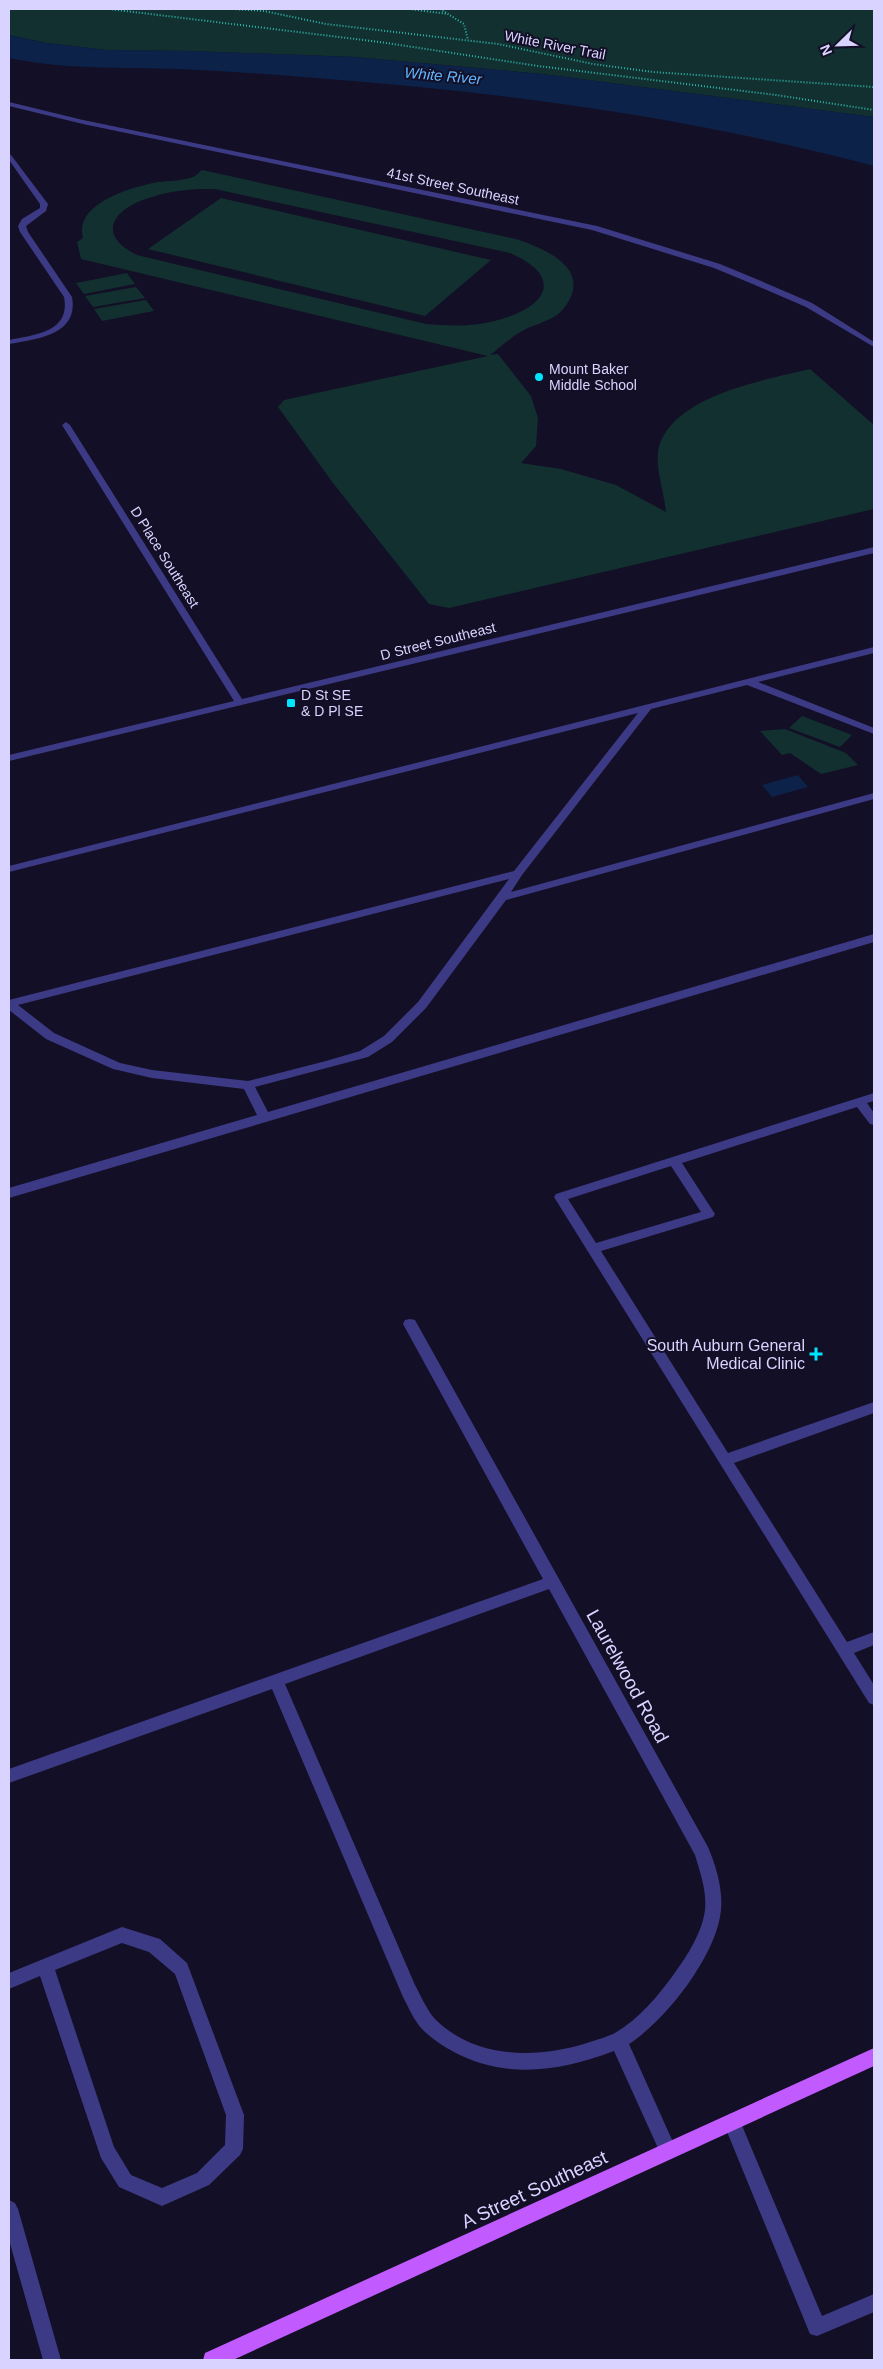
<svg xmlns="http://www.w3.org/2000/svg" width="883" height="2369" font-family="Arial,sans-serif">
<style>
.green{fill:#12302f;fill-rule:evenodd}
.water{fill:#0c2248}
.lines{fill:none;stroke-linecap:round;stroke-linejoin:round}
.path{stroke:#2fb8b0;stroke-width:2;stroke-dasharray:1 2;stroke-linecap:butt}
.minor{fill:#3d3a85;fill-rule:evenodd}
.major{fill:#c25bff;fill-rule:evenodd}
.poi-dot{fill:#00e5ff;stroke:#130f26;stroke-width:2}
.labels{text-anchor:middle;stroke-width:4;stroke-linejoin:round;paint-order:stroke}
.far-street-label{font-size:14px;fill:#d9d4ff;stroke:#130f26}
.far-poi-label{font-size:14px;fill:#d9d4ff;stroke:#130f26;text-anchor:start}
.far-water-label{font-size:15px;font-style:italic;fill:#62b6ff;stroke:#130f26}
.poi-label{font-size:16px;fill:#d9d4ff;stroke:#130f26;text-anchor:end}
.near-street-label{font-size:19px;fill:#d9d4ff;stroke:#130f26}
</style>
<rect width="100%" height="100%" fill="#130f26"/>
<path class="green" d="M9,9h865v108l-332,-43 -188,-17 -164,-6 -84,-1 -60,-7 -37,-8z
M202,170l314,69c30,10 78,30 48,69 -10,13 -27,15 -40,22 -12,6 -23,17 -34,25l8,-1 33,42 7,22 -2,28 -15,17 40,6 55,16 50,27c-2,-21 -13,-49 -6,-69 19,-49 105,-63 150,-74l64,56v84l-425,99 -20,-4 -96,-121 -55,-76 6,-7 204,-44 -407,-97 -4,-17 6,-4c-9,-35 49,-51 75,-56 11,-1 25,-1 35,-5 3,-1 6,-5 9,-7zM198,189h17l295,64c55,24 37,54 -12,67 -23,7 -48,6 -72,4l-289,-69c-44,-22 -21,-48 15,-58 15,-5 30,-7 46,-8z
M221,198l270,62 -66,56 -277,-67z
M127,273l8,11 -51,10 -8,-11z
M136,287l9,11 -52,9 -8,-11z
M146,300l8,11 -52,10 -8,-12z
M802,716l50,19 -12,12 -51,-19z
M785,729l61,24 12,12 -37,9 -31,-21 -8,2 -22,-24z"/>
<path class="water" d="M9,35l37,8 60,7 84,1 164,6 188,17 332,43v49c-177,-47 -362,-73 -546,-87 -49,-4 -99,-8 -149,-10 -57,-2 -114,1 -170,-11z
M798,775l10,12 -36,10 -10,-12z"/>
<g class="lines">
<path class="path" d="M109,9l271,33 158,24 238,29 98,15
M233,9l31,2 62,13 172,20 95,20 60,8 221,15
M409,9l39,5
M440,9l24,15 4,16"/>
<path class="minor" d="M9,102l74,18 514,106 123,38 41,17 51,22 62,39v5l-68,-40 -51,-22 -41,-17 -122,-38 -509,-106 -74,-18z
M9,154l2,1 37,49 -2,7 -20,15 2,6 44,65c7,38 -35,42 -63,47v-4c26,-5 62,-8 55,-43l-44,-65 -2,-6 4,-7 18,-11v-4l-31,-44z
M66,422l4,3 172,274 632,-152v6l-865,208v-6l225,-54 -172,-276z
M874,647v6l-116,29 116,46v6l-127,-49 -96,24 -129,166 -11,17 363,-99v6l-368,101 -80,108 -34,34 -24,15 -113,30 13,25 606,-178v8l-865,256v-10l248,-73 -13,-26 -92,-11 -39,-9 -67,-30 -37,-29v-10l505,-129 124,-158 -629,159v-6zM509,879l-91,123 -34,34 -24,15 -34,10 -78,20 -96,-11 -32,-7 -66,-30 -36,-28z
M874,1093v8l-7,2 7,10v12l-4,-1 -13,-17 -175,56 31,48 2,3 -2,3 -112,34 127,202 146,-51v11l-140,50 113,179 27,-10v13l-20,8 20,32v20l-5,-2 -315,-506 2,-3zM671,1166l30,46 -105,31 -28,-44z
M410,1319l5,1 293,527c8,19 15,42 13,63 -4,45 -55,110 -92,134l48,107 -3,6 -6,3 -6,-3 -48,-106c-53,20 -107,29 -160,1 -11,-6 -22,-13 -31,-22 -9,-9 -14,-22 -20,-33l-131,-308 -263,94v-14l534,-190 -140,-255 2,-4zM549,1589l146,266c5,17 12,36 10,55 -3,23 -18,46 -31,64 -16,22 -35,45 -59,59 -8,4 -19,7 -28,10 -51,16 -113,16 -153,-25 -8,-10 -13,-22 -19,-33l-130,-301z
M122,1927l38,12 27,24 57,152 -1,34 -3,6 -31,30 -47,21 -43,-19 -18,-29 -61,-182 -31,13v-16zM122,1943l27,9 26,22 51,141 -1,30 -28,28 -35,15 -31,-13 -17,-28 -59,-177z
M732,2113l6,3 84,200 52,-22v18l-57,24 -7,-2 -87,-212 3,-6z
M9,2200l6,3 3,6 43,151h-18l-34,-120z"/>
<path class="major" d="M874,2048v18l-641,294h-30l2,-7z"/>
</g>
<g class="poi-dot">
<circle cx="539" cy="377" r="5"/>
<rect x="286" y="698" width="10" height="10" rx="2.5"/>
<path d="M813.5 1346.5h5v5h5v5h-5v5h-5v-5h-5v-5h5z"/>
</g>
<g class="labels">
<g class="far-street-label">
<text transform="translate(555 45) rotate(11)" y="5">White River Trail</text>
<text transform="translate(453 186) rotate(12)" y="5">41st Street Southeast</text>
<text transform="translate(165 557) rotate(58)" y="5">D Place Southeast</text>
<text transform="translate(438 641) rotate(-14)" y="5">D Street Southeast</text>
</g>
<g class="far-poi-label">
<text x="549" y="374">Mount Baker<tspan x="549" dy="16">Middle School</tspan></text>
<text x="301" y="700">D St SE<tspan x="301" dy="16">&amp; D Pl SE</tspan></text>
</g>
<g class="far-water-label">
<text transform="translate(443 76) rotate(5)" y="5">White River</text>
</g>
<g class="poi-label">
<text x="805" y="1351">South Auburn General<tspan x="805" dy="18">Medical Clinic</tspan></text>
</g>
<g class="near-street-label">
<text transform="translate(628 1676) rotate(61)" y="7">Laurelwood Road</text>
<text transform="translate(534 2189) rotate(-25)" y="7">A Street Southeast</text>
</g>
</g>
<rect width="883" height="2369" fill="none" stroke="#d9d4ff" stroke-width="20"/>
<g transform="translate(838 45) rotate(247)" stroke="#130f26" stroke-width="4" paint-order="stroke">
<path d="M0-4L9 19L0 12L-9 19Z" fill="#d9d4ff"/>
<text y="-8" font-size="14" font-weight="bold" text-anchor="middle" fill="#d9d4ff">N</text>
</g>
</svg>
